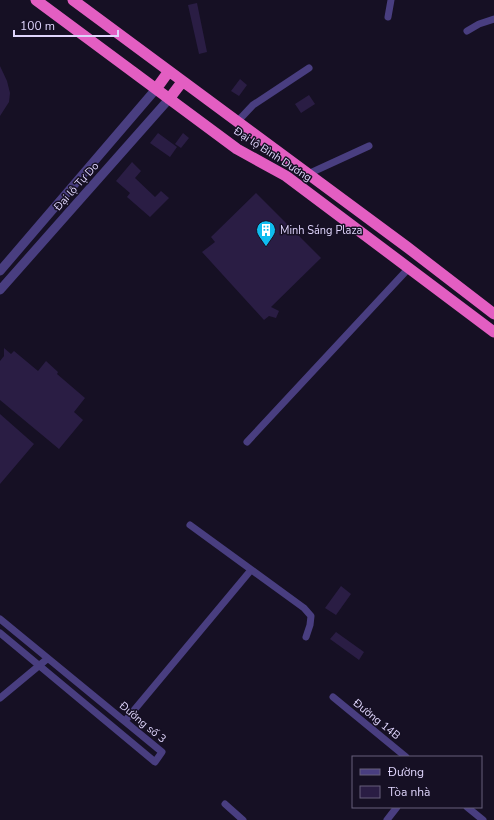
<svg xmlns="http://www.w3.org/2000/svg" width="494" height="820" font-family="'Nunito Sans',sans-serif">
<style>
.building{fill:#2a1d44}
.lines{fill:none;stroke-linecap:round;stroke-linejoin:round}
.minor{stroke:#493e80;stroke-width:7}
.tertiary{stroke:#493e80;stroke-width:9}
.trunk{stroke:#e35ec2;stroke-width:11}
.labels{text-anchor:middle;stroke-width:3;stroke-linejoin:round;paint-order:stroke}
.street-label{font-size:11px;fill:#dfd5fc;stroke:#161024}
.poi-label{font-size:11px;fill:#dfd5fc;stroke:#161024;text-anchor:start}
</style>
<rect width="100%" height="100%" fill="#161024"/>
<path class="building" d="M197,3l10,49 -8,2 -11,-49z
M0,66l7,15 3,12 -1,9 -9,14z
M240,79l7,6 -8,11 -8,-5z
M309,95l6,9 -14,9 -6,-9z
M158,133l19,14 -7,10 -20,-14z
M183,133l6,5 -8,10 -6,-4z
M132,162l9,9 -6,7 20,19 6,-6 8,7 -19,19 -23,-20 3,-4 -14,-12z
M256,193l65,65 -50,49 8,4 -3,7 -7,-2 -5,4 -62,-68 13,-10 -4,-5z
M4,348l7,6 3,-3 24,20 8,-10 12,11 -1,2 28,24 -11,14 9,8 -24,29 -59,-49v-39l4,-5z
M0,414l34,30 -34,40z
M341,586l10,8 -15,21 -11,-7z
M336,632l28,20 -5,8 -29,-21z"/>
<g class="lines">
<path class="minor" d="M388,17l3,-17
M467,31l12,-7 15,-5
M237,122l16,-17 56,-37
M308,174l61,-28
M247,442l161,-173
M190,525l114,83 7,8 -1,9 -4,12
M0,619l162,133 -7,10 -155,-129
M333,697l73,60
M0,698l47,-39
M125,721l126,-151
M225,804l18,16
M467,807l16,13
M387,820l10,-13"/>
<path class="tertiary" d="M0,271l156,-182
M0,290l169,-191"/>
<path class="trunk" d="M36,0l201,149 49,27 208,156
M73,0l334,247 87,67
M156,89l13,-18
M169,99l13,-17"/>
</g>
<defs>
<g id="building-pin" transform="scale(1)"><path d="M0 17L-7.5 6A9.5 9.5 0 1 1 7.5 6Z" fill="#0fbcef" stroke="#161024"/><path d="M-4-6H4V6H1V3H-1V6H-4ZM-2.5-4.3h1.7v1.8h-1.7ZM.8-4.3h1.7v1.8H.8ZM-2.5-1h1.7V.8h-1.7ZM.8-1h1.7V.8H.8Z" fill="#fff"/></g>
</defs>
<g fill-rule="evenodd">
<use href="#building-pin" x="266" y="230"/>
</g>
<g class="labels">
<g class="street-label">
<text transform="translate(273 154) rotate(33)" y="4">Đại lộ Bình Dương</text>
<text transform="translate(76 186) rotate(-48)" y="4">Đại lộ Tự Do</text>
<text transform="translate(377 719) rotate(39)" y="4">Đường 14B</text>
<text transform="translate(143 722) rotate(40)" y="4">Đường số 3</text>
</g>
<g class="poi-label">
<text x="280" y="234">Minh Sáng Plaza</text>
</g>
</g>
<rect x="352" y="756" width="130" height="52" fill="#161024" stroke="#665f7a"/>
<rect x="360" y="769" width="20" height="6" fill="#493e80" stroke="#665f7a"/>
<text x="388" y="776" font-size="12" fill="#dfd5fc">Đường</text>
<rect x="360" y="786" width="20" height="12" fill="#2a1d44" stroke="#665f7a"/>
<text x="388" y="796" font-size="12" fill="#dfd5fc">Tòa nhà</text>
<path d="M14 30v6h104v-6" fill="none" stroke="#dfd5fc" stroke-width="2"/>
<text x="20" y="30" font-size="12" fill="#dfd5fc" stroke="#161024" stroke-width="3" paint-order="stroke">100 m</text>
</svg>
